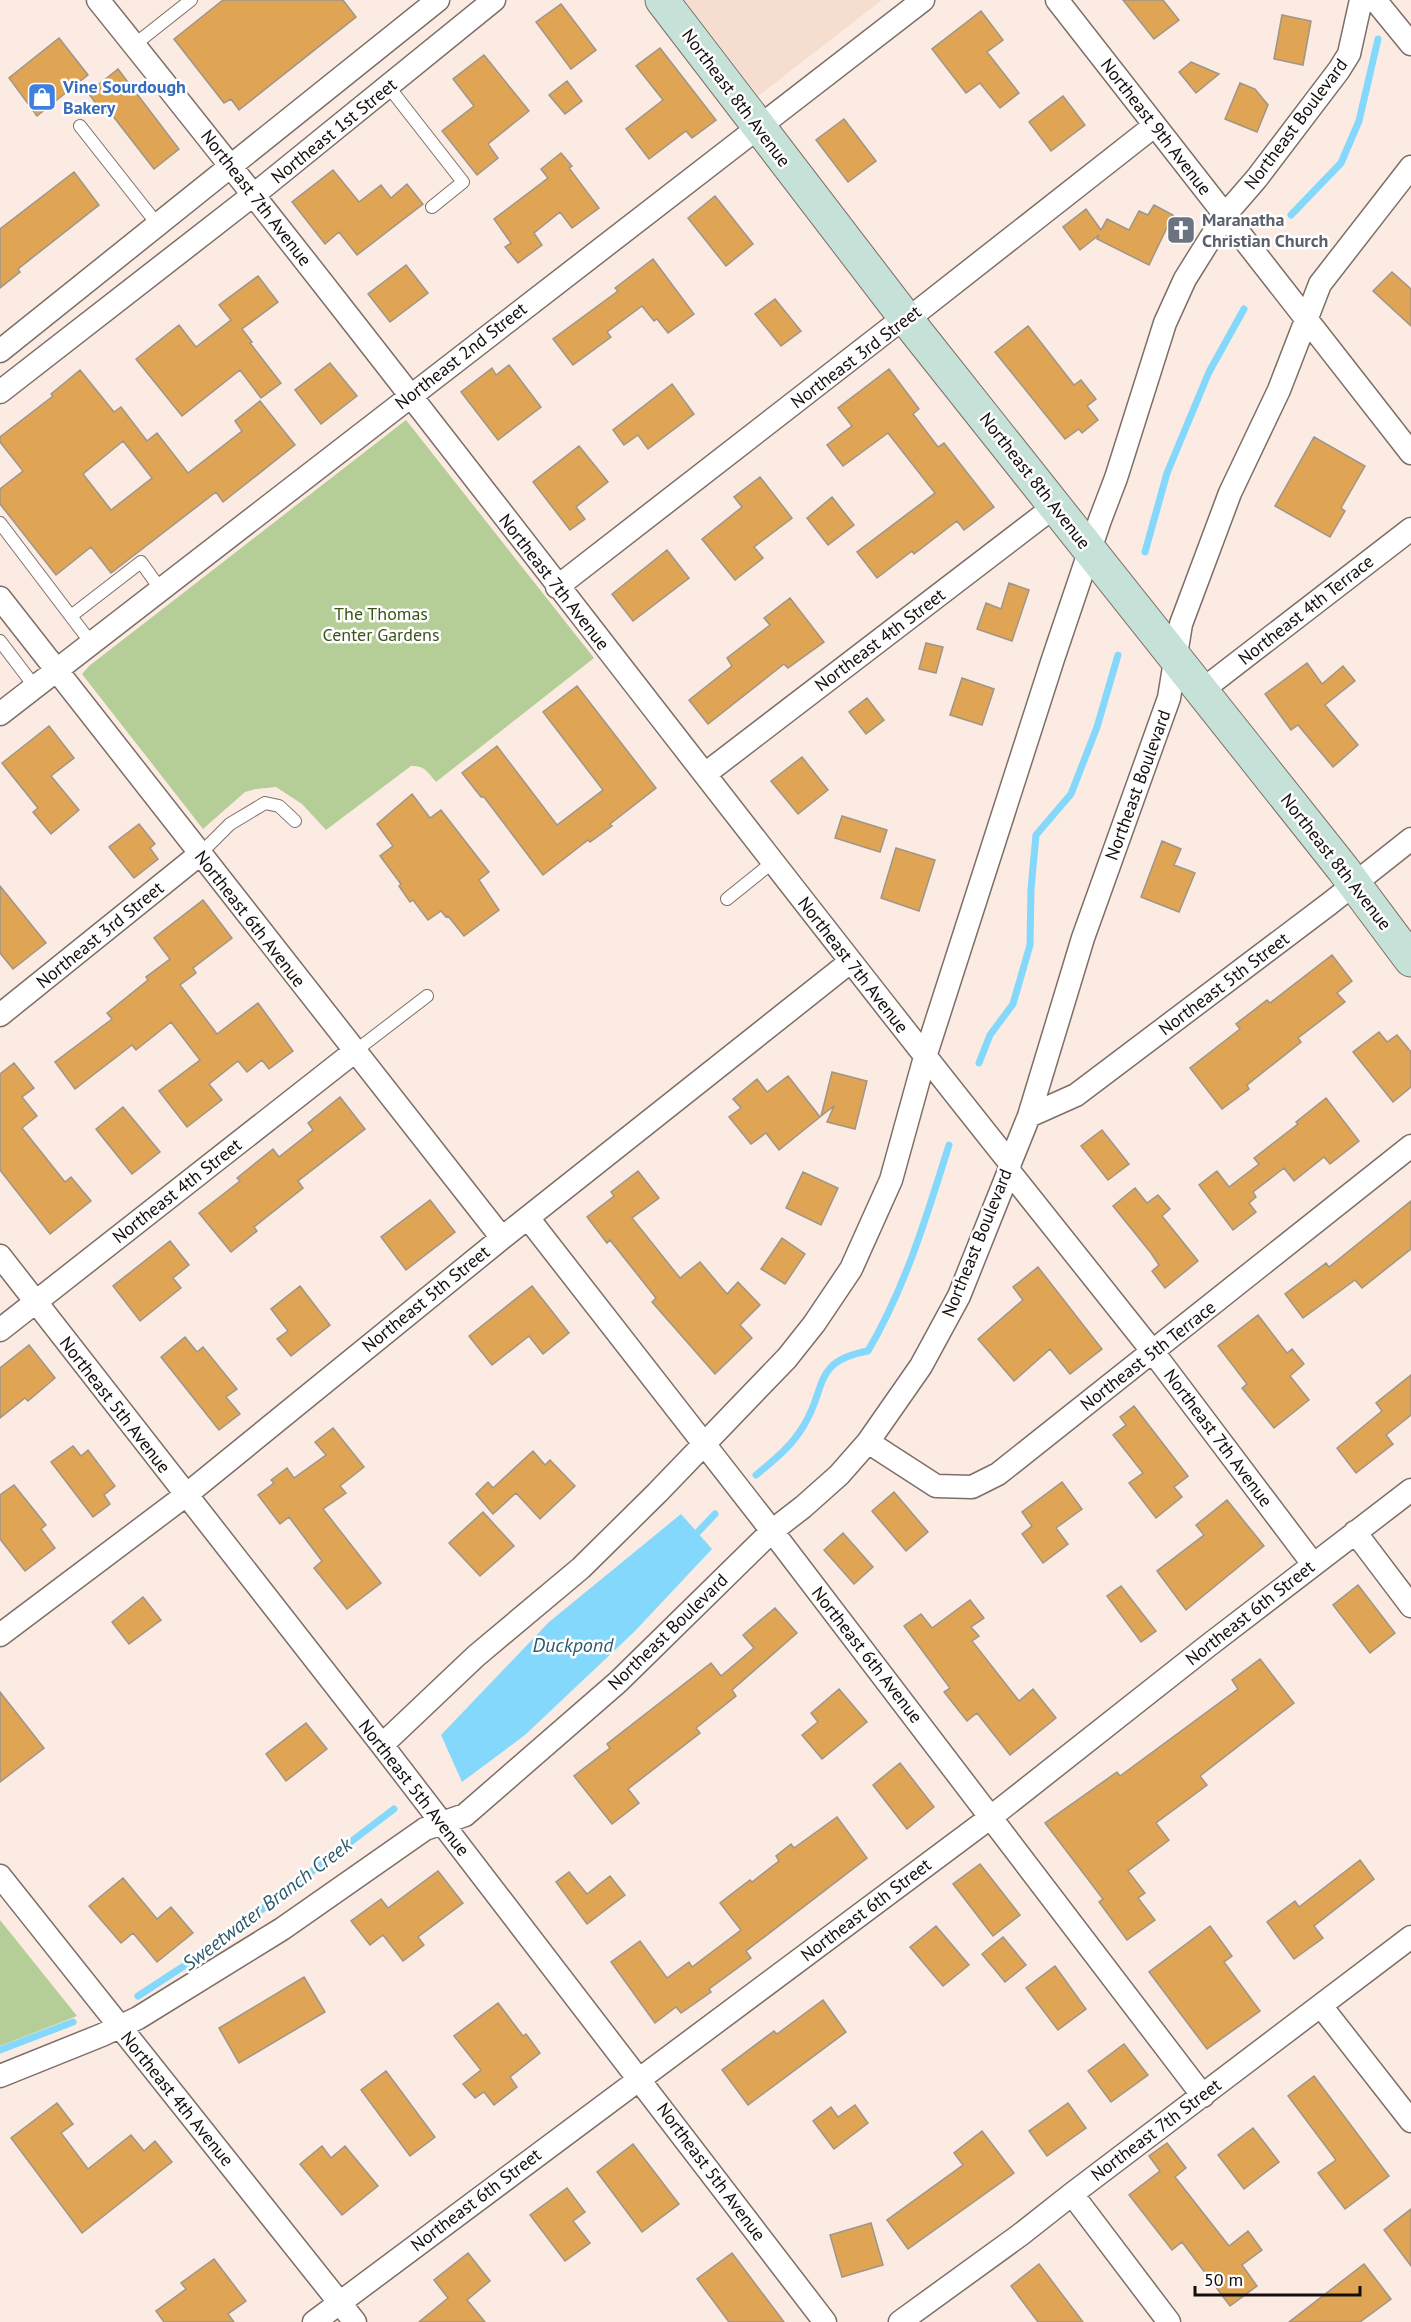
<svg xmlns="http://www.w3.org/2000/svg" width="1411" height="2322" font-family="'PT Sans',sans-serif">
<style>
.built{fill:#f5ddd0}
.green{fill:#b5ce98}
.water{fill:#84d8fb}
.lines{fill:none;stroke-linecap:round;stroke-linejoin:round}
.stream{stroke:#84d8fb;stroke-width:7}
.building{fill:#dfa454;stroke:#9f9588;stroke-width:1.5;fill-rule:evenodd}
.lane-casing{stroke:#7d6f67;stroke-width:14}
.street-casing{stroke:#7d6f67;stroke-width:25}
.secondary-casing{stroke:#7d6f67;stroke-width:35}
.lane{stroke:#fff;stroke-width:12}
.street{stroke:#fff;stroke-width:22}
.secondary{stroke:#c5e1d8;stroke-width:33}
.labels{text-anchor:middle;stroke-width:5;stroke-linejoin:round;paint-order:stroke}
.shop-label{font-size:18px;font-weight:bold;fill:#366cbe;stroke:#fff;text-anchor:start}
.street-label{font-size:18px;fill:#140e0c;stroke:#fff}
.worship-label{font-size:18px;font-weight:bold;fill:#5b616d;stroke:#fff;text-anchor:start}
.park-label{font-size:18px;fill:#3b5317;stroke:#fff}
.water-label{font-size:20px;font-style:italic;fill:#2b5a6c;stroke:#fff}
</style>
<rect width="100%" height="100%" fill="#fcebe2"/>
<path class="built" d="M685,0h197l-124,96z"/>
<path class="green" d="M406,420l188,238 -158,124c-8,-10 -12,-17 -25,-16l-85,64 -24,-26 -26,-17 -20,2 -11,3 -42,37 -121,-155 7,-8z
M0,1920l77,96 -77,30z"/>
<path class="water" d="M681,1514l31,35 -78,83 -109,103 -63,47 -21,-47 108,-113z"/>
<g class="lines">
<path class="stream" d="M1291,215l50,-52 18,-42 19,-82
M1145,552l22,-79 42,-101 35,-63
M979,1063l11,-28 23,-31 17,-59 1,-56 5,-54 35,-41 26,-67 21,-72
M756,1475c17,-14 37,-30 48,-50 23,-37 8,-64 64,-74 38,-65 59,-136 81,-206
M697,1533l18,-19
M138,1996l69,-45 187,-142
M0,2050l73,-28"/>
</g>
<path class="building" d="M223,0h120l13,17 -117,93 -8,-11 -7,4 -50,-64z
M1123,0h40l16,20 -25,19z
M561,4l35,46 -25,19 -35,-47z
M981,11l22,29 -16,12 32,41 -19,15 -20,-25 -14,10 -34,-44z
M1282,15l29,6 -8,44 -29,-6z
M59,38l29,37 -51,41 -28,-38z
M660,48l56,72 -24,18 -6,-7 -37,28 -23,-30 37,-29 -27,-34z
M484,55l45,56 -41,33 10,14 -21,17 -35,-44 32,-25 -21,-27z
M1191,62l28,12 -23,19 -17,-21z
M118,69l61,80 -25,20 -45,-58 -5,3 -16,-21z
M567,81l15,20 -17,13 -16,-19z
M1240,83l15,6 13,16 -11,27 -32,-13z
M1063,96l22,29 -34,26 -22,-29z
M844,119l32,42 -28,21 -32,-42z
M561,153l11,13 -3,2 30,40 -27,20 -12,-16 -26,21 8,12 -24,18 -13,-16 6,-4 -17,-24 54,-41 -7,-9z
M333,170l26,32 22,-17 10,13 16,-14 16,20 -66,51 -18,-23 -14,12 -33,-42z
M74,172l25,33 -81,64 2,3 -20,16v-59z
M715,196l38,48 -27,22 -38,-48z
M1154,205l19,10 -24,50 -52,-26 2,-4 -19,15 -17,-23 23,-18 15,21 6,-11 22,11 10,-19 9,4z
M653,259l41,55 -26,19 -11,-14 -3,2 -12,-15 -35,26 4,5 -38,28 -20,-26 65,-48 -3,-3z
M406,265l22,28 -38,29 -22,-28z
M1392,272l19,17v37l-38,-35z
M258,276l20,26 -36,27 10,13 -2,1 31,40 -20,15 -21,-28 -58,46 -46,-57 43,-34 17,22 35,-27 -12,-15z
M775,299l26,32 -20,15 -26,-32z
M1028,326l46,59 7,-5 15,19 -9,7 11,14 -16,13 -3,-4 -14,10 -70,-87z
M330,363l27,33 -36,28 -26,-34z
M509,365l32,42 -43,33 -37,-48 31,-24 4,7z
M889,369l30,40 -6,5 25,33 6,-4 50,64 -30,23 -7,-9 -43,33 -2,-3 -35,27 -20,-26 78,-59 -47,-60 -45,33 -16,-21 25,-19 -14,-18z
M80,370l34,42 7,-5 26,34 10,-8 31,40 54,-42 -7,-10 25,-20 35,44 -72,57 -7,-10 -105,81 -20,-26 -35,28 -56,-71v-15l23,-18 -23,-29v-5l53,-41 -2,-2zM123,441l29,37 -41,32 -28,-36z
M672,384l22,30 -46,35 -10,-14 -14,10 -11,-15z
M1314,437l51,29 -24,42 4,3 -15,26 -55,-31z
M579,446l29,36 -32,25 9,12 -15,11 -37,-48z
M760,477l32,41 -38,29 9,11 -28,22 -33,-41 40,-32 -8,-10z
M832,497l22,28 -26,20 -21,-27z
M667,550l22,28 -56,43 -21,-27z
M1009,583l20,7 -17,51 -35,-12 9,-26 15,6z
M790,598l34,44 -36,26 -4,-4 -76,60 -19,-24 43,-34 -5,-8 43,-33 -6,-7z
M926,643l17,4 -7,26 -17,-4z
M1307,663l15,21 21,-18 12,15 -30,24 33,40 -25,22 -35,-42 -7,5 -26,-36z
M962,678l32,11 -12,36 -32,-10z
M577,686l79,102 -46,36 2,2 -22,16 -2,-2 -45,35 -59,-78h-3l-19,-24 35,-27 60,79 46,-35 -60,-78z
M867,698l17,22 -18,14 -17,-22z
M49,726l25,32 -23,18 28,34 -28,24 -18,-22 5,-4 -36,-45z
M802,757l26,33 -30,24 -27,-33z
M412,794l18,24 11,-8 48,62 -10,8 20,30 -35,26 -16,-20 -2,1 -5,-6 -13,9 -15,-20 -3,2 -11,-16 2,-2 -21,-28 13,-10 -16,-22z
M842,816l45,14 -7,22 -45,-14z
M139,824l16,20 -5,4 8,11 -24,19 -25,-31z
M1162,841l19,8 -7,16 21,8 -16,39 -38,-15z
M896,848l39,12 -16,51 -38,-13z
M0,886l46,57 -33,26 -13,-16z
M203,900l29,38 -39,30 3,5 -16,12 37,49 41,-31 35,48 -24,18 -7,-9 -15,12 -9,-11 -29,23 13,16 -35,27 -28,-36 41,-31 -29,-38 -35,28 -4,-5 -57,44 -20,-27 57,-43 -5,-6 41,-33 -2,-3 24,-18 -16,-21z
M1332,955l20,26 -15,12 8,9 -47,36 3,4 -54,43 2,4 -27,20 -32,-41 50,-39 -4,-5 31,-24 3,3z
M1379,1032l8,10 10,-7 14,17v35l-18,15 -40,-50z
M14,1063l20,25 -12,9 15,19 -15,12 43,54 6,-5 20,24 -41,33 -50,-64v-96z
M832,1072l35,9 -12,48 -28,-7 7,-16 -13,10z
M788,1076l32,41 -41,33 -13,-17 -15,11 -22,-27 12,-9 -8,-9 24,-20 10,13z
M340,1097l25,32 -67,52 5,7 -49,39 3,4 -26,21 -32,-39 41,-32 -3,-3 36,-29 6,8 34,-27 -5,-7z
M1326,1098l33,43 -29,23 -6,-7 -30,24 -10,-13 -31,24 3,5 -7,6 7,9 -23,18 -34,-45 18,-14 12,16 30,-23 -5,-6 44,-34 -2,-2z
M123,1107l37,45 -28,22 -36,-45z
M1102,1130l27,34 -21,16 -27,-34z
M638,1171l21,27 -27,20 48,60 20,-16 27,32 11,-12 22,23 -20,20 12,13 -37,36 -63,-72 4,-4 -46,-58 -3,3 -20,-26 27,-21 -3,-4z
M803,1172l35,16 -17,37 -35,-17z
M1135,1188l12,15 11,-8 12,14 -8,7 36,45 -33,27 -13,-17 7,-6 -8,-12 -38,-47z
M430,1200l25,32 -49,38 -25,-33z
M1411,1201v48l-49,39 -7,-8 -52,38 -18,-24 41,-31 3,4z
M782,1238l23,16 -20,30 -24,-15z
M170,1241l19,24 -16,13 8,10 -41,33 -27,-35z
M1038,1267l64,82 -32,25 -20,-25 -36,32 -36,-42 45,-39 -10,-13z
M300,1286l30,39 -39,31 -14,-17 11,-8 -17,-22z
M532,1286l37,47 -26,21 -14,-18 -37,29 -23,-29z
M1258,1315l29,38 5,-4 12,15 -14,12 19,24 -35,28 -32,-40 5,-4 -29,-38z
M185,1337l12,15 6,-5 34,42 -11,8 14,17 -21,16 -58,-73z
M29,1345l26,33 -27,23 -3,-3 -25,20v-50z
M1411,1375v40l-25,20 7,9 -37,29 -19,-25 45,-37 -6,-8z
M1134,1406l54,70 -14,11 8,10 -26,21 -27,-35 14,-10 -30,-38 13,-10 -6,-8z
M333,1428l31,39 -24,19 6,7 -23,16 58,74 -34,26 -33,-41 8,-7 -33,-44 -9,7 -22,-29 16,-12 -3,-3 16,-12 7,10 32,-23 -11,-13z
M73,1446l8,10 7,-6 27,36 -11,9 6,9 -17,13 -42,-55z
M533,1451l12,14 5,-5 25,26 -35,33 -24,-26 -23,21 -17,-20 12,-12 5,6z
M1062,1482l20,27 -26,19 12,16 -25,19 -21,-29 10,-8 -10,-14z
M14,1485l32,40 -5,4 14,19 -30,23 -25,-32v-44z
M894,1492l34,40 -22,19 -34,-40z
M1227,1500l37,46 -78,64 -29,-39 47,-36 -8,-10z
M483,1512l31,34 -34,30 -31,-33z
M843,1533l30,34 -19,17 -30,-34z
M1358,1585l37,48 -25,20 -37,-48z
M1121,1586l35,45 -15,11 -34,-46z
M143,1597l18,23 -32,24 -17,-22z
M970,1600l14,18 -13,9 8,9 -7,5 47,60 14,-12 23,29 -46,37 -33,-42 -10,8 -23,-29 6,-4 -46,-62 17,-12 11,14z
M775,1608l22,25 -65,57 4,6 -40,32 4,5 -72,56 11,14 -27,21 -38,-48 36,-28 -3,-4 104,-81 10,13 33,-28 -11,-13z
M1260,1659l34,44 -94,73 7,9 -51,38 13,17 -41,31 17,22 -7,5 17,22 -28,20 -28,-38 4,-3 -58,-76 72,-51 3,4 118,-87 -6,-9z
M839,1689l28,33 -45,37 -20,-24 16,-13 -7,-9z
M0,1692l44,56 -44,34z
M306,1723l21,26 -41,32 -20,-27z
M900,1763l34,44 -27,22 -34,-44z
M837,1817l30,41 -121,93 5,7 -42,31 2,3 -30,21 -5,-6 -21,16 -44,-61 29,-21 27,37 22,-16 3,5 49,-37 -21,-27 30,-23 2,2 27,-21 -3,-5 15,-12 3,4z
M1360,1860l14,19 -60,47 9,12 -29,21 -27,-37 28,-21 4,6z
M980,1864l40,51 -27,21 -40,-52z
M438,1871l25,32 -45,34 6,8 -21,16 -20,-26 -13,10 -19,-24 30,-22 7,9z
M569,1872l18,22 23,-18 15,19 -38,29 -31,-42z
M123,1878l34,41 14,-12 22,26 -36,29 -24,-29 -12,10 -32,-37z
M936,1926l33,39 -26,21 -33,-39z
M1210,1926l22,30 -8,6 36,49 -53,38 -58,-77z
M1003,1937l23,28 -21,17 -23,-28z
M1055,1966l31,43 -28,21 -32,-42z
M304,1977l21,35 -86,51 -20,-35z
M823,2000l23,32 -98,73 -26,-35 52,-39 3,3z
M498,2003l25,33 3,-2 14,19 -30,24 7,10 -23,18 -10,-13 -9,6 -12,-14 18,-14 -27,-34z
M1124,2044l24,31 -37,27 -23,-31z
M386,2071l49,66 -25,19 -49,-66z
M1314,2076l75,100 -44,33 -27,-36 18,-13 -48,-64z
M57,2103l16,21 -12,9 27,36 43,-34 13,16 11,-10 17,21 -90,71 -71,-95z
M1068,2103l18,25 -39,28 -18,-25z
M855,2105l13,18 -34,26 -21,-28 18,-14 7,10z
M1253,2128l26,34 -35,27 -26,-34z
M982,2131l32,42 -106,76 -21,-29 76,-55 -9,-12z
M1167,2143l19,25 -11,9 54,69 19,-15 14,19 -20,15 15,21 -27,20 -48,-64 -10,8 -43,-55 31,-24 -11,-15z
M633,2144l46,60 -37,28 -45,-60z
M322,2146l9,12 14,-12 33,40 -36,29 -42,-51z
M567,2188l18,24 -12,9 17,22 -25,18 -35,-46z
M1411,2209v57l-27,-36z
M871,2223l12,42 -41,12 -12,-42z
M468,2253l22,28 -23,19 18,22h-66l29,-24 -14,-18z
M732,2253l52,69h-55l-32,-43z
M214,2259l32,42 -18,13 6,8h-70l-8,-11 30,-22 -5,-6z
M1039,2264l44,58h-45l-27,-36z
M1364,2264l27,35 -31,23h-71z"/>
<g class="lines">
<g class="lane-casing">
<path id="lane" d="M134,45l57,-45
M388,86l75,96 -31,25
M80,126l78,99
M0,523l92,121
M71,616l70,-54 20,28
M0,641l35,46
M200,854l30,-30 35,-21 14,3 16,15
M727,899l46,-37
M354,1052l73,-56"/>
</g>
<g class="street-casing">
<path id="street" d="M98,0c309,384 605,778 912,1163
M1057,0l354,453
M1375,0l36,44
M0,351l438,-351
M0,392l266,-207 228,-185
M557,587l336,-261 14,-6 247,-194
M0,598l502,640
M1201,691l210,-162
M0,714l923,-714
M705,774l350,-268
M0,1015l200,-161
M1029,1116l47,-21 253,-191 82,-65
M1009,1171l144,181 160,212
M528,1218l244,313 431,565
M0,1256l382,489 443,577
M0,1330l354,-278
M868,1442l68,44 36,1 26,-13 413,-328
M1355,1532l56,74
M0,1635l186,-140 316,-257 348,-276
M382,1745l94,-89 105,-88 76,-75 130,-135 27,-34 37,-55 40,-89 34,-123 128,-398 47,-139 16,-42 49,-155 20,-44 40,-64 32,-37 82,-108 10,-16 12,-54
M0,1876l355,446
M1321,2006l90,115
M0,2076l102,-41 36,-17 144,-89 143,-100 40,-14 153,-133 154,-151 31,-24 36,-32 29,-33 53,-76 38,-70 50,-125 1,-8 19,-47 54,-178 86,-240 12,-74 49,-131 49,-103 41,-106 91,-117
M1072,2194l97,128
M314,2322l677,-505 218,-172 202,-155
M900,2322l120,-87 52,-41 339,-257"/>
</g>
<g class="secondary-casing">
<path id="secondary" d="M662,0l245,320 436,549 68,91"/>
</g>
<use href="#lane" class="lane"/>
<use href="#street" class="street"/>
<use href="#secondary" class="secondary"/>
</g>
<defs>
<g id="shop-square" transform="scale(1.5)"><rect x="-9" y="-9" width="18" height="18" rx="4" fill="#3f7fe0" stroke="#fff"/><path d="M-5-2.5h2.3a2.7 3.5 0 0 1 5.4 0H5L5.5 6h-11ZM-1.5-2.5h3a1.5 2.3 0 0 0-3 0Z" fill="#fff"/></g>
<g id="church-square" transform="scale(1.5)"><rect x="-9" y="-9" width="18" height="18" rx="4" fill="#6b7280" stroke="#fff"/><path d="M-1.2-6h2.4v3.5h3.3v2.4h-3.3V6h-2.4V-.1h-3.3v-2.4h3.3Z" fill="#fff"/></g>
</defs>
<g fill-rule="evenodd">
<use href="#shop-square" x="42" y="97"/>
<use href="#church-square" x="1181" y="230"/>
</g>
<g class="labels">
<g class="shop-label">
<text x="63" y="93">Vine Sourdough<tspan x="63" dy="21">Bakery</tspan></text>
</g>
<g class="street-label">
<text transform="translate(736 98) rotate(53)" y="6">Northeast 8th Avenue</text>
<text transform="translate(1296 124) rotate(-53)" y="6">Northeast Boulevard</text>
<text transform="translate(1156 127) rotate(52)" y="6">Northeast 9th Avenue</text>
<text transform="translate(334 131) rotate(-39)" y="6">Northeast 1st Street</text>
<text transform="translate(256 198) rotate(52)" y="6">Northeast 7th Avenue</text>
<text transform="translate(461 356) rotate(-38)" y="6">Northeast 2nd Street</text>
<text transform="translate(856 357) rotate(-37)" y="6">Northeast 3rd Street</text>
<text transform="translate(1035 481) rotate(52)" y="6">Northeast 8th Avenue</text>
<text transform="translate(554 582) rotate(52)" y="6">Northeast 7th Avenue</text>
<text transform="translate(1306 610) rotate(-38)" y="6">Northeast 4th Terrace</text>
<text transform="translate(880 640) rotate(-37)" y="6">Northeast 4th Street</text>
<text transform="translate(1138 785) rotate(-70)" y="6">Northeast Boulevard</text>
<text transform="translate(1336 862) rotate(52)" y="6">Northeast 8th Avenue</text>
<text transform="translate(250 919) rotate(52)" y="6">Northeast 6th Avenue</text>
<text transform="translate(100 935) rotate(-39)" y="6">Northeast 3rd Street</text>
<text transform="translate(853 965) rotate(52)" y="6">Northeast 7th Avenue</text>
<text transform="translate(1224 984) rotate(-37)" y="6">Northeast 5th Street</text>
<text transform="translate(177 1191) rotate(-38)" y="6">Northeast 4th Street</text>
<text transform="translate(977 1243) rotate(-68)" y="6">Northeast Boulevard</text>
<text transform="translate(426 1299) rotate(-39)" y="6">Northeast 5th Street</text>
<text transform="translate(1148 1356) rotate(-38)" y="6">Northeast 5th Terrace</text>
<text transform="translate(115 1405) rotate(52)" y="6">Northeast 5th Avenue</text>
<text transform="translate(1218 1438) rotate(53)" y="6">Northeast 7th Avenue</text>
<text transform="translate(1250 1613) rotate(-38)" y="6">Northeast 6th Street</text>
<text transform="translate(668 1632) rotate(-44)" y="6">Northeast Boulevard</text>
<text transform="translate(867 1655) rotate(52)" y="6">Northeast 6th Avenue</text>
<text transform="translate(414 1788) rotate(52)" y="6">Northeast 5th Avenue</text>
<text transform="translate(866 1910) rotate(-37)" y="6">Northeast 6th Street</text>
<text transform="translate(177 2099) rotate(51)" y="6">Northeast 4th Avenue</text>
<text transform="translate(1156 2130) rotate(-37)" y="6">Northeast 7th Street</text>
<text transform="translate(711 2172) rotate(53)" y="6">Northeast 5th Avenue</text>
<text transform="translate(476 2200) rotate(-37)" y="6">Northeast 6th Street</text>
</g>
<g class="worship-label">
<text x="1202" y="226">Maranatha<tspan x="1202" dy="21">Christian Church</tspan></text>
</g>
<g class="park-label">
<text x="381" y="620">The Thomas<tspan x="381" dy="21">Center Gardens</tspan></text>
</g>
<g class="water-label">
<text x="573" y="1652">Duckpond</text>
<text transform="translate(267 1904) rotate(-37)" y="7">Sweetwater Branch Creek</text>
</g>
</g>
<path d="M1195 2286v9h165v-9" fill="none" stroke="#140e0c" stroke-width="3"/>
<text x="1204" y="2286" font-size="18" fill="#140e0c" stroke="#ffffff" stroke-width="4.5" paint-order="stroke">50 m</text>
</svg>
